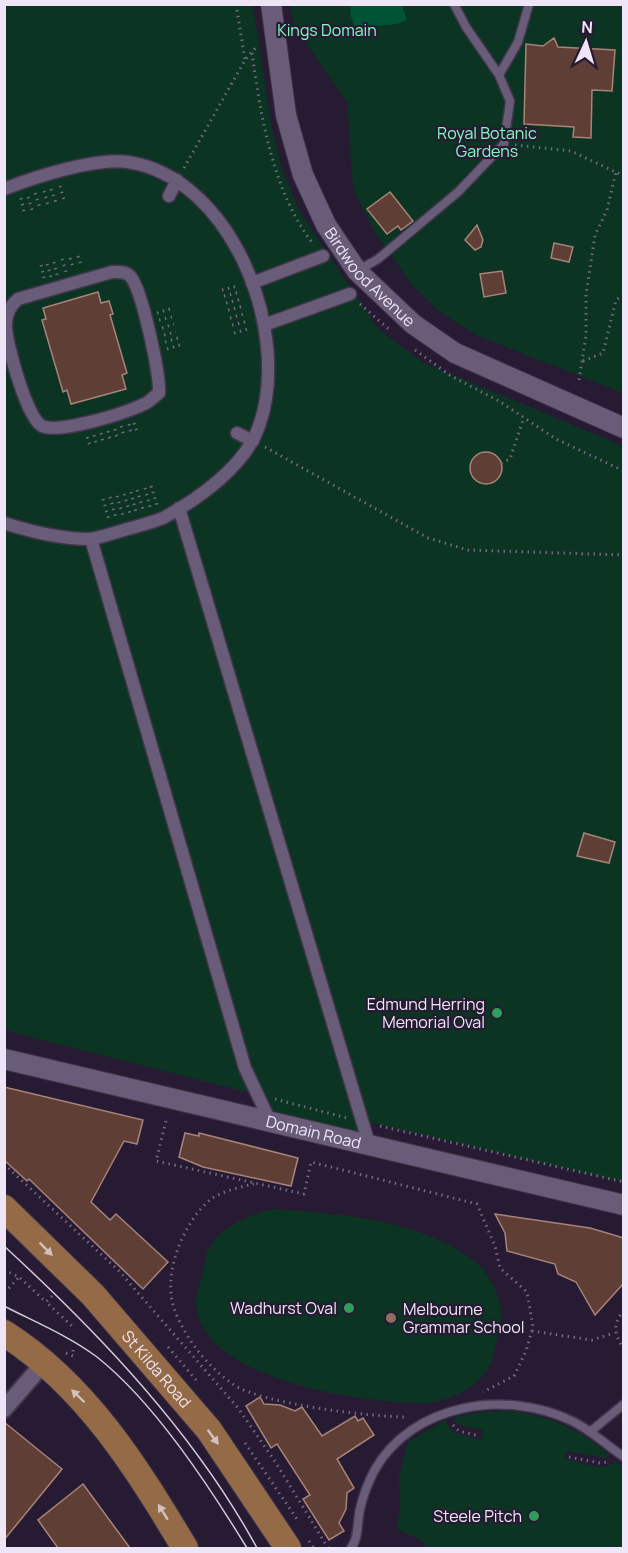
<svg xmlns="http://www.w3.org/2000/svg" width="628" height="1553" font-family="Manrope,sans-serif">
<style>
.green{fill:#0b3522}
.forest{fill:#005335}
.building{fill:#5e3e35;stroke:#a78379;stroke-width:1.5}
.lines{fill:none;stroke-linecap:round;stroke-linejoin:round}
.service-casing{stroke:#41364b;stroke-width:11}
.pedestrian-casing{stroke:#41364b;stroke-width:15}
.minor-casing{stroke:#41364b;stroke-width:20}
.tertiary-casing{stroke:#41364b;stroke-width:22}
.primary-casing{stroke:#41364b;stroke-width:28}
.path{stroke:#73687e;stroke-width:3;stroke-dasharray:1.5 4.5;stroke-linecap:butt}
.service{stroke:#695c79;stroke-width:8}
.pedestrian{stroke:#695c79;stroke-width:12}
.minor{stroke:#695c79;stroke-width:16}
.tertiary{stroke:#695c79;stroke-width:20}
.primary{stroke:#956a46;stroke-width:26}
.tram{stroke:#d1c9db;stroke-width:1.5}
.oneway{fill:#d3c1c2}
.leisure-dot{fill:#2e9e5b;stroke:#271b34;stroke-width:2}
.education-dot{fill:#8d6e63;stroke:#271b34;stroke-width:2}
.labels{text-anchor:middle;stroke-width:4.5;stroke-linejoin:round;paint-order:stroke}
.park-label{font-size:16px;fill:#80fcbf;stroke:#271b34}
.street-label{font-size:16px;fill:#eee6f7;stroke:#271b34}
.poi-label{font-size:16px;fill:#eee6f7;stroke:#271b34;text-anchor:end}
</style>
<rect width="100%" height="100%" fill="#271b34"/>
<path class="green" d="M5,5h248l18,119 11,46 18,42 78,117 46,34 199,83v736l-267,-63 4,14 -88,-21 -5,-15 -256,-65 -6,-5z
M290,5h333v388l-147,-58 -36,-23 -27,-26 -39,-55 -21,-43 -6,-86 -53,-76z
M272,1209c69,5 152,10 207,56 11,10 22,34 22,49 1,9 -8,45 -12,53 -13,23 -44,36 -69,36 -58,0 -222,-24 -224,-101 0,-10 5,-22 7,-31 2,-7 2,-16 6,-22 12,-24 40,-33 63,-40z
M511,1411c37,5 70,18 98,44l-3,3 -39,-7 -2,7c15,4 39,16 50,3l8,5v82h-199l1,-6 -28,-13 3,-24 -1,-29 9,-34 37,-22 7,12 29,8 2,-10 -26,-6 -3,-7 19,-4z"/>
<path class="forest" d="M350,5h52l5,15c-17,9 -34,3 -52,7l-4,-10z"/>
<path class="building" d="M554,38l4,9 57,3 -3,41 -20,-1 -1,48 -18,-1 1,-10 -50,-3 2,-80 17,2z
M390,192l23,29 -12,9 -3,-4 -11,8 -20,-25z
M477,225l6,15 -2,7 -6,3 -10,-10z
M554,243l19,4 -4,15 -18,-4z
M502,271l4,22 -22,4 -4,-23z
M98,292l3,11 8,-2 4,13 -3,1 17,58 -5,2 4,14 -55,15 -4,-14 -4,2 -21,-72 4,-1 -3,-11z
M470 468a16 16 0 1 1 32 0a16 16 0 1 1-32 0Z
M584,833l31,9 -6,21 -32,-7z
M4,1087l139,33 -6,24 -13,-3 -33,61 19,18 6,-6 52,48 -25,27 -114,-110 -2,2 -23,-21z
M185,1133l14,3v-3l99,25 -7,28 -88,-19 -24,-10z
M495,1214l95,14 34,10v45l-29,32 -19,-33 -18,-8 -3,-10 -48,-13 -2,-18z
M260,1397l4,7 16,1 15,6 7,-4 20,29 33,-20 3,5 5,-3 11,17 -37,24 17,29 -7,5 -1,16 -7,14 5,8 -15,9 -26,-41 7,-4 -33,-51 -6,4 -25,-42z
M4,1422l58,47 -58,71z
M83,1484l47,64h-72l-20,-28z"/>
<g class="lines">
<g class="service-casing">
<path id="service" d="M454,4l12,23 33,48
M357,271l21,-12 80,-67 46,-48 6,-43 -11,-26 19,-33 11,-38
M591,1431l33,-27
M351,1548c8,-10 6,-26 9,-39 3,-13 8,-26 14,-38 38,-68 132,-82 198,-50 19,9 34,24 52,36"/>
</g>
<g class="pedestrian-casing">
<path id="pedestrian" d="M4,189c31,-12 92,-32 124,-27 105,16 164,172 131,264 -13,39 -60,73 -96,92 -12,5 -26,8 -39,12 -11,3 -24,8 -35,9 -29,0 -57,-7 -85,-16
M169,196l8,-16
M112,272c7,0 13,-1 18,4 12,12 30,99 29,117 -5,3 -9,9 -15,11 -18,9 -85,30 -102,22 -15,-7 -35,-81 -36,-98 -1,-12 4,-22 12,-29z
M252,283l71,-27
M264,325l86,-31
M237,433l16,8
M179,508l190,636
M91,539l154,529 25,53"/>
</g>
<g class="minor-casing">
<path id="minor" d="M4,1409l39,-45"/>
</g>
<g class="tertiary-casing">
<g id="tertiary">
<path id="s1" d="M271,4l15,111 17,60 23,50 31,46 56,53 42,29 169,75"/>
<path id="s2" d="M4,1059l620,146"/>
</g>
</g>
<g class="primary-casing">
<g id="primary">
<path id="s3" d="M4,1208l89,87 116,135 79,118"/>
<path d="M4,1333c82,52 133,135 181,215"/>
</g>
</g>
<path class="path" d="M236,4l9,56
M252,53c9,65 21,140 62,192
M515,145l56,6 53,25
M184,168l61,-108 13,-15
M60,186l4,14
M51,189l5,14
M44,191l4,14
M35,193l5,15
M28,197l4,13
M21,198l3,14
M78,256l3,9
M70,258l3,9
M62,259l4,13
M54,262l3,13
M47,264l4,13
M41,265l3,13
M222,290l16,-4
M224,296l16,-4
M226,303l16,-4
M360,304l31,27
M228,310l16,-4
M157,313l13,-4
M230,318l17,-5
M159,320l13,-3
M232,325l17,-4
M162,328l12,-4
M234,333l14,-4
M164,335l12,-3
M165,342l13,-4
M167,349l13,-4
M415,350l36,26 48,25 57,38 68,32
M583,361l20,-8 13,-53 8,-6
M579,380l7,-44v-41l9,-60 12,-25 9,-38
M134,423l3,9
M129,424l2,10
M121,426l3,10
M115,429l2,9
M108,431l2,9
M101,433l2,10
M94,435l2,9
M87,437l3,9
M265,447l163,91 40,12 156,5
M501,463l9,-4 14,-42
M151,486l6,19
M145,488l5,19
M137,490l6,19
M131,492l5,20
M124,494l6,20
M117,496l6,20
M110,497l6,21
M103,499l6,21
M275,1099l72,19
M166,1121l-10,40 148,33 7,-32 166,42 18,42 5,22 27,24 6,35 -7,24 -12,25 -31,16
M380,1126l244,56
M4,1164l115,107 119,137 38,55 52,85
M254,1184c-14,3 -31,7 -43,15 -28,23 -50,77 -36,112 11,29 34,57 59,74 29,19 137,32 174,32
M4,1270l15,7 27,25
M4,1288l3,2 12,-13
M52,1296l-6,6 26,24v4
M624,1310c-12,15 -10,24 0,39
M532,1331l60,9 22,-7
M168,1347l29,34
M66,1353l7,3v-9
M453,1425l6,6 20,5
M245,1443l54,79
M569,1457l31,6 7,-1
M309,1541l5,7"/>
<use href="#service" class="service"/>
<use href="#pedestrian" class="pedestrian"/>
<use href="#minor" class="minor"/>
<use href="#tertiary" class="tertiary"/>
<use href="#primary" class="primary"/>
<path class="tram" d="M4,1246c96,88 191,188 253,302
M4,1306c31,16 65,30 93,51 57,45 112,129 150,191"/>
</g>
<defs><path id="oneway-solid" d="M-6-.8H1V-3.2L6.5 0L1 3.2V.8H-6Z" transform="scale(1.5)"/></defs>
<g class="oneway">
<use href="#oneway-solid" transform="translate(46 1249) rotate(45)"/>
<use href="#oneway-solid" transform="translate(78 1396) rotate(-136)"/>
<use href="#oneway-solid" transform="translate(213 1437) rotate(54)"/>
<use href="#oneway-solid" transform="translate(163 1512) rotate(-122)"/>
</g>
<g class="leisure-dot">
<circle cx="497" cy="1013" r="6"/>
<circle cx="349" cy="1308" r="6"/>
<circle cx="534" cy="1516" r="6"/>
</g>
<circle class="education-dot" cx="391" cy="1318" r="6"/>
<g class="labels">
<g class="park-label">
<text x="327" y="36">Kings Domain</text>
<text x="487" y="139">Royal Botanic<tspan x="487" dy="18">Gardens</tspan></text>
</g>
<g class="street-label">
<text dy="6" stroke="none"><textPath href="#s1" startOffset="298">Birdwood Avenue</textPath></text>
<text dy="6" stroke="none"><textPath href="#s2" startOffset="318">Domain Road</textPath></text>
<text dy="6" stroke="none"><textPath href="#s3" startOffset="222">St Kilda Road</textPath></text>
</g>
<g class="poi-label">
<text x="485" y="1010">Edmund Herring<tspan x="485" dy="18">Memorial Oval</tspan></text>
<text x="337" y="1314">Wadhurst Oval</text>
<text x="403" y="1315" text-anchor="start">Melbourne<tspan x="403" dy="18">Grammar School</tspan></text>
<text x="522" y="1522">Steele Pitch</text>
</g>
</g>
<rect width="628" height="1553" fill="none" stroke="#eee6f7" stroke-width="12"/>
<g transform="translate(586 42) rotate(4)" stroke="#271b34" stroke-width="4.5" paint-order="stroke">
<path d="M0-4.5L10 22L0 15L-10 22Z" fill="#eee6f7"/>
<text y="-9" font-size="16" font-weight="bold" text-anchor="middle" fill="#eee6f7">N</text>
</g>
</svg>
